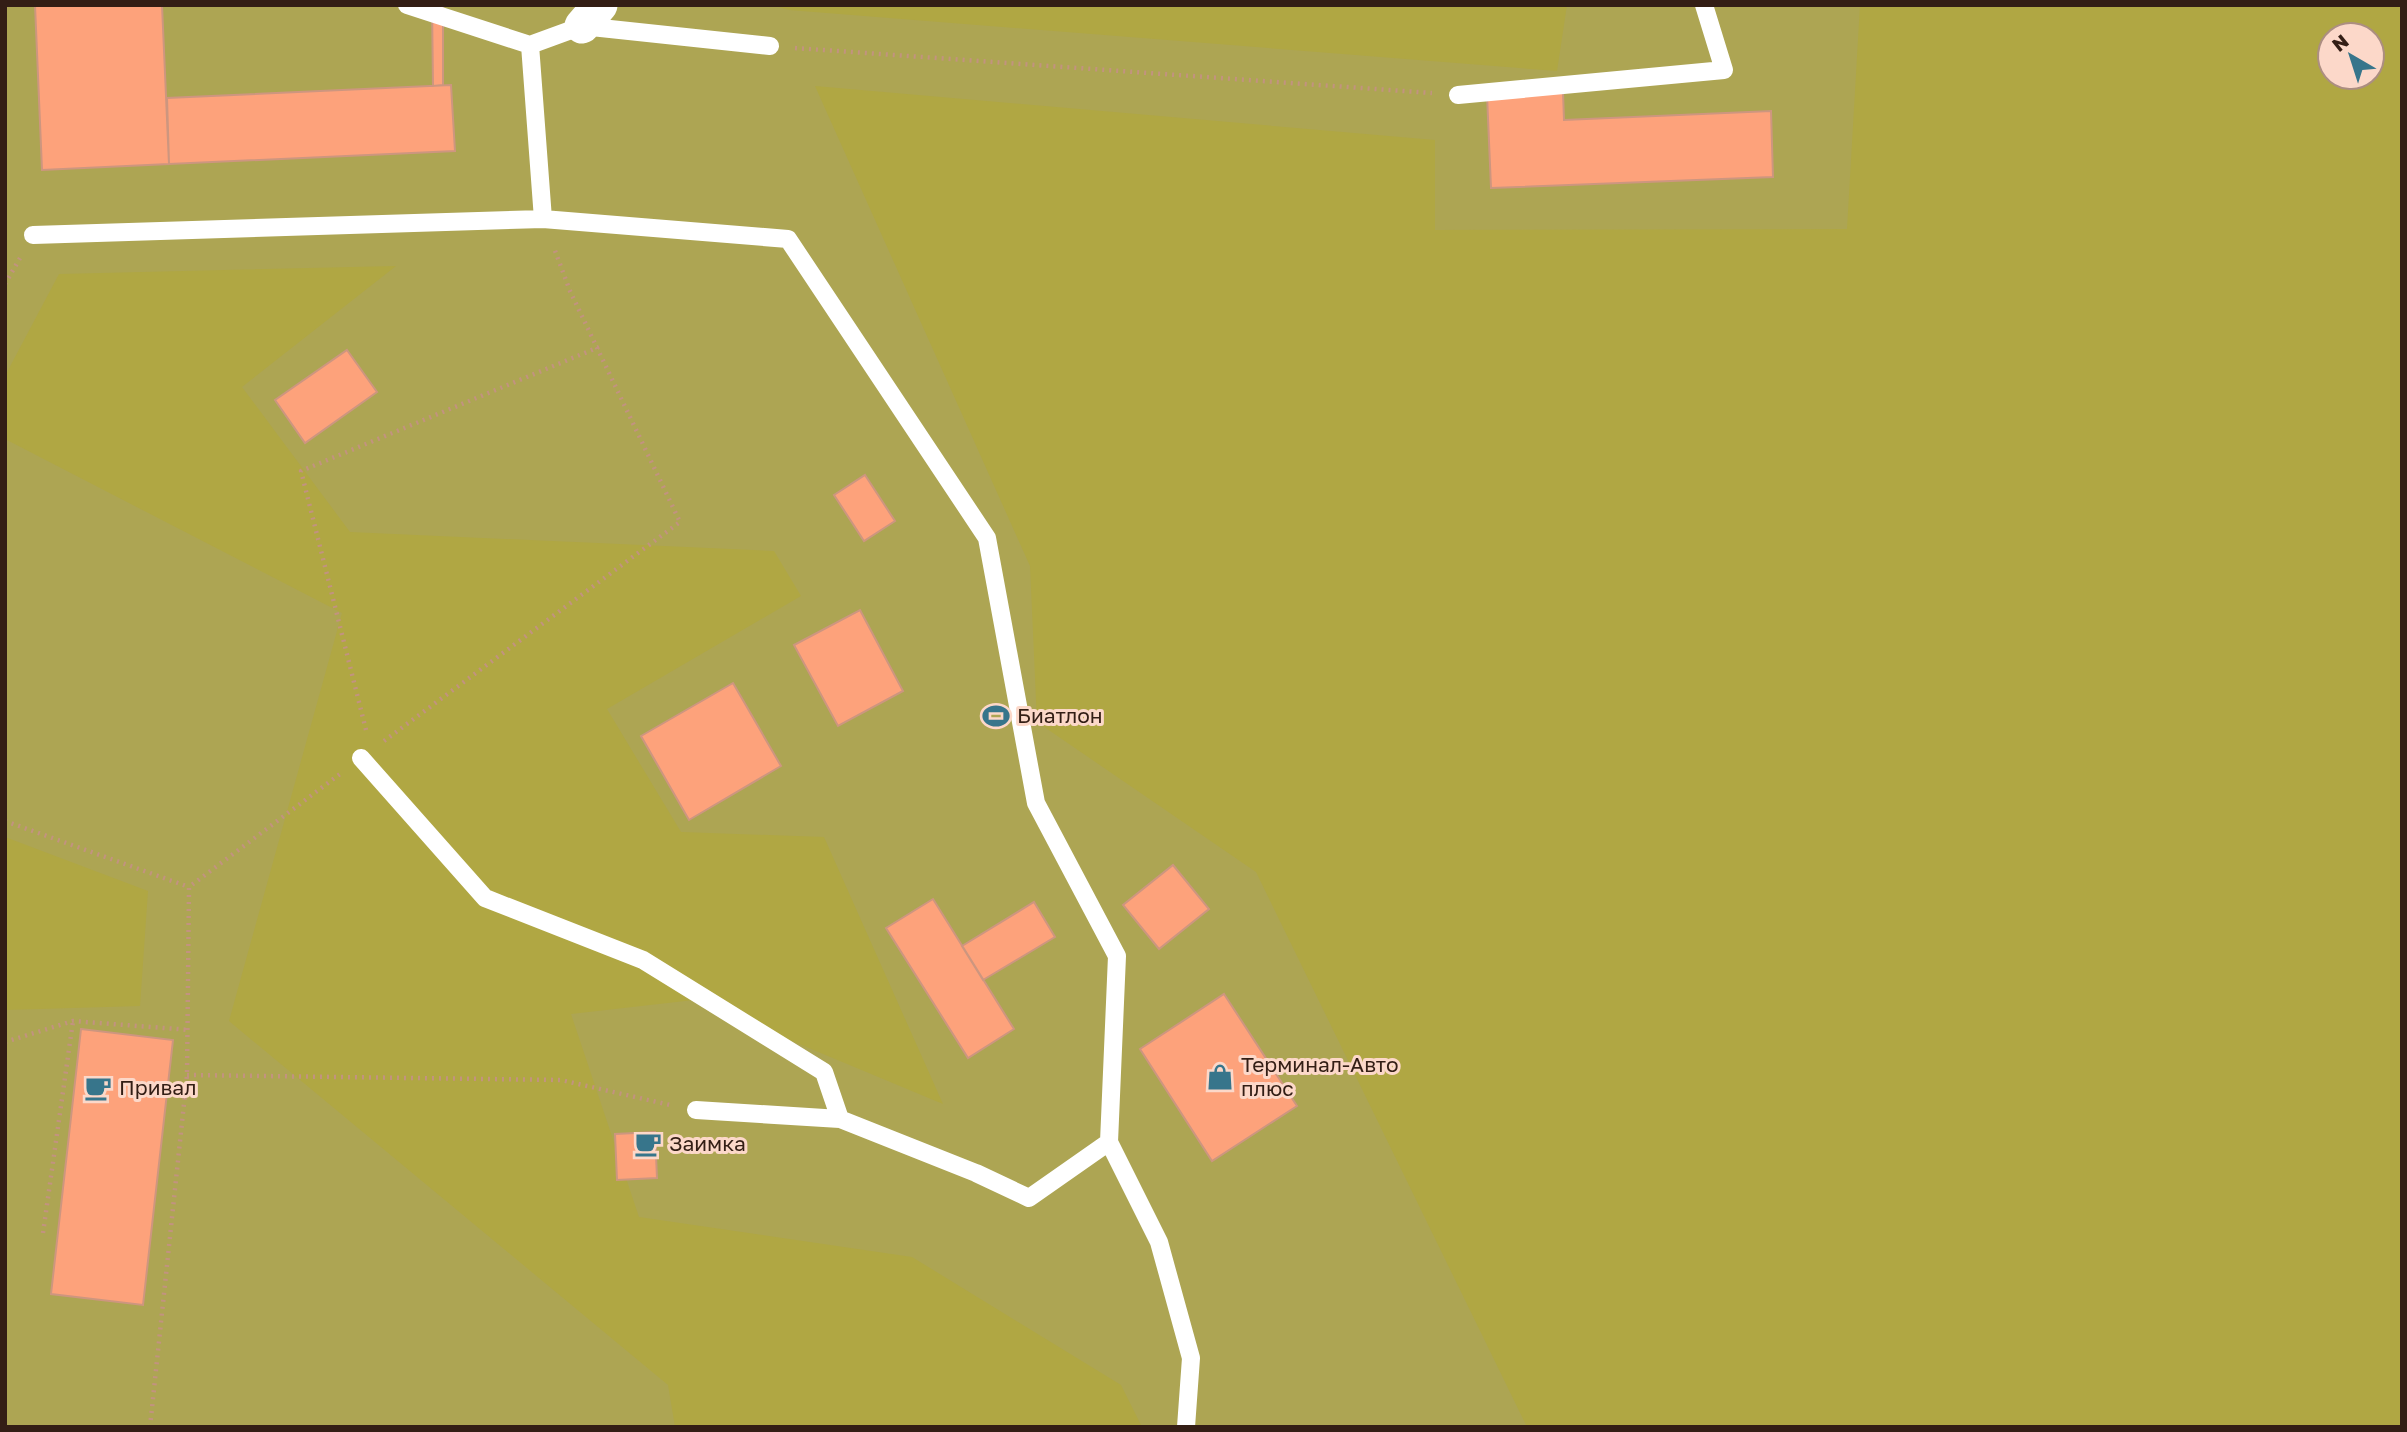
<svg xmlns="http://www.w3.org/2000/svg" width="2407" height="1432" font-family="'Golos Text',sans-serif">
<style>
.green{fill:#ada553}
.forest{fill:#b0a743;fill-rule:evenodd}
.building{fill:#fda27b;stroke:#cd967f;stroke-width:2}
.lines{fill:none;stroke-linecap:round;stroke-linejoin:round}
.path{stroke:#c2937f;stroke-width:4.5;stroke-dasharray:2 5;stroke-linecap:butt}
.lane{stroke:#fff;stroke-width:18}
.street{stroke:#fff;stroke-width:35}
.labels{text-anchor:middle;stroke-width:6;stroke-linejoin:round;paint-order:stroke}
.poi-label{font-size:21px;fill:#331e15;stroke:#fcd8c9;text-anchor:start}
</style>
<rect width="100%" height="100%" fill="#ffc5ad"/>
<path class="green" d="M5,5h2001l-39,1422h-1962z"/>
<path class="forest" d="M772,5h795l-10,66 -768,-61z
M1860,5h542v1422h-875l-271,-555 -219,-150 -7,-156 -215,-480 620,54v90l412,-1zM2330,35h42v42h-42z
M396,266l-154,121 108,145 424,19 27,45 -194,113 74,123 143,5 119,267 -249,-104 -123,14 68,203 273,40 209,128 21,42h-467l-7,-42 -439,-364 113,-408 -337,-174v-63l54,-102z
M5,837l143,54 -8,115 -135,4z"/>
<path class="building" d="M35,5h127l7,159 -127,6z
M432,5h11v80l-10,1z
M451,85l4,66 -286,13 -2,-66z
M1563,92l1,28 207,-9 2,66 -282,11 -4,-93z
M347,350l30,42 -72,51 -30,-43z
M865,475l30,46 -31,20 -30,-46z
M860,610l43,81 -65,35 -44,-81z
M733,683l48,83 -92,54 -48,-84z
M1173,865l36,44 -50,40 -36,-44z
M933,899l81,130 -46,29 -82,-130z
M1034,902l21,35 -72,43 -21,-34z
M1224,994l73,112 -85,55 -72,-112z
M81,1029l92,11 -30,265 -92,-11z
M655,1132l2,46 -40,2 -2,-46z"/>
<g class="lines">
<path class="path" d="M795,48l637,45
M5,284l15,-26
M366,730l-65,-259 298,-124
M384,741l296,-219 -110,-231 -16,-43
M5,821l184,66
M5,1042l68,-21 117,9
M187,1075l374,5 109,25
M43,1233l30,-212
M150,1427l37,-352 2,-188 151,-113"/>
<path class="lane" d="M407,5l123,40
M1458,95l266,-25 -20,-65
M543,219l-13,-174 52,-19 188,20
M33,235l510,-16 245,20 199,299 49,265 81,153 -8,186 50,100 32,116 -5,69
M361,758l124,140 158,62 181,112 16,47
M696,1110l144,9 136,54 53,25 80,-56"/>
<path class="street" d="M582,26l18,-21"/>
</g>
<defs>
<g id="stadium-bare" transform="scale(2.1)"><path d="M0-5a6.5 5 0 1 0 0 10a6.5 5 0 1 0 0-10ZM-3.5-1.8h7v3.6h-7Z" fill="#37758b" stroke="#fcd8c9" stroke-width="2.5" paint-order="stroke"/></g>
<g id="shop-bare" transform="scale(2.1)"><path d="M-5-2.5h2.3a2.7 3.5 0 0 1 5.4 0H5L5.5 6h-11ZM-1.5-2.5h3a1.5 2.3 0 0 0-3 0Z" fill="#37758b" stroke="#fcd8c9" stroke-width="2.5" paint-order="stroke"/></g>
<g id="cafe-bare" transform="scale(2.1)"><path d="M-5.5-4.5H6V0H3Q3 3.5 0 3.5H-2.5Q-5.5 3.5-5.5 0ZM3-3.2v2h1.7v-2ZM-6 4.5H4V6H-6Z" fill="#37758b" stroke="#fcd8c9" stroke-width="2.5" paint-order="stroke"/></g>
</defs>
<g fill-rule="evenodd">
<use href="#stadium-bare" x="996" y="716"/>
<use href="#shop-bare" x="1220" y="1077"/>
<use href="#cafe-bare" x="98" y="1088"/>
<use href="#cafe-bare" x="648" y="1144"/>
</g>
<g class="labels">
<g class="poi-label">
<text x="1017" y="723">Биатлон</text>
<text x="1241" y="1072">Терминал-Авто<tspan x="1241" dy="24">плюс</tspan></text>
<text x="119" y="1095">Привал</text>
<text x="669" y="1151">Заимка</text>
</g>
</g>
<rect width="2407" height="1432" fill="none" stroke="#331e15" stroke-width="14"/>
<g transform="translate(2351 56) rotate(321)"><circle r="33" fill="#fcd8c9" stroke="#ac8e81" stroke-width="2"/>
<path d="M0-5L12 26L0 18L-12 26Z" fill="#37758b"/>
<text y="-10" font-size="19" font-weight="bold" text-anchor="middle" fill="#331e15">N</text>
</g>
</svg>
